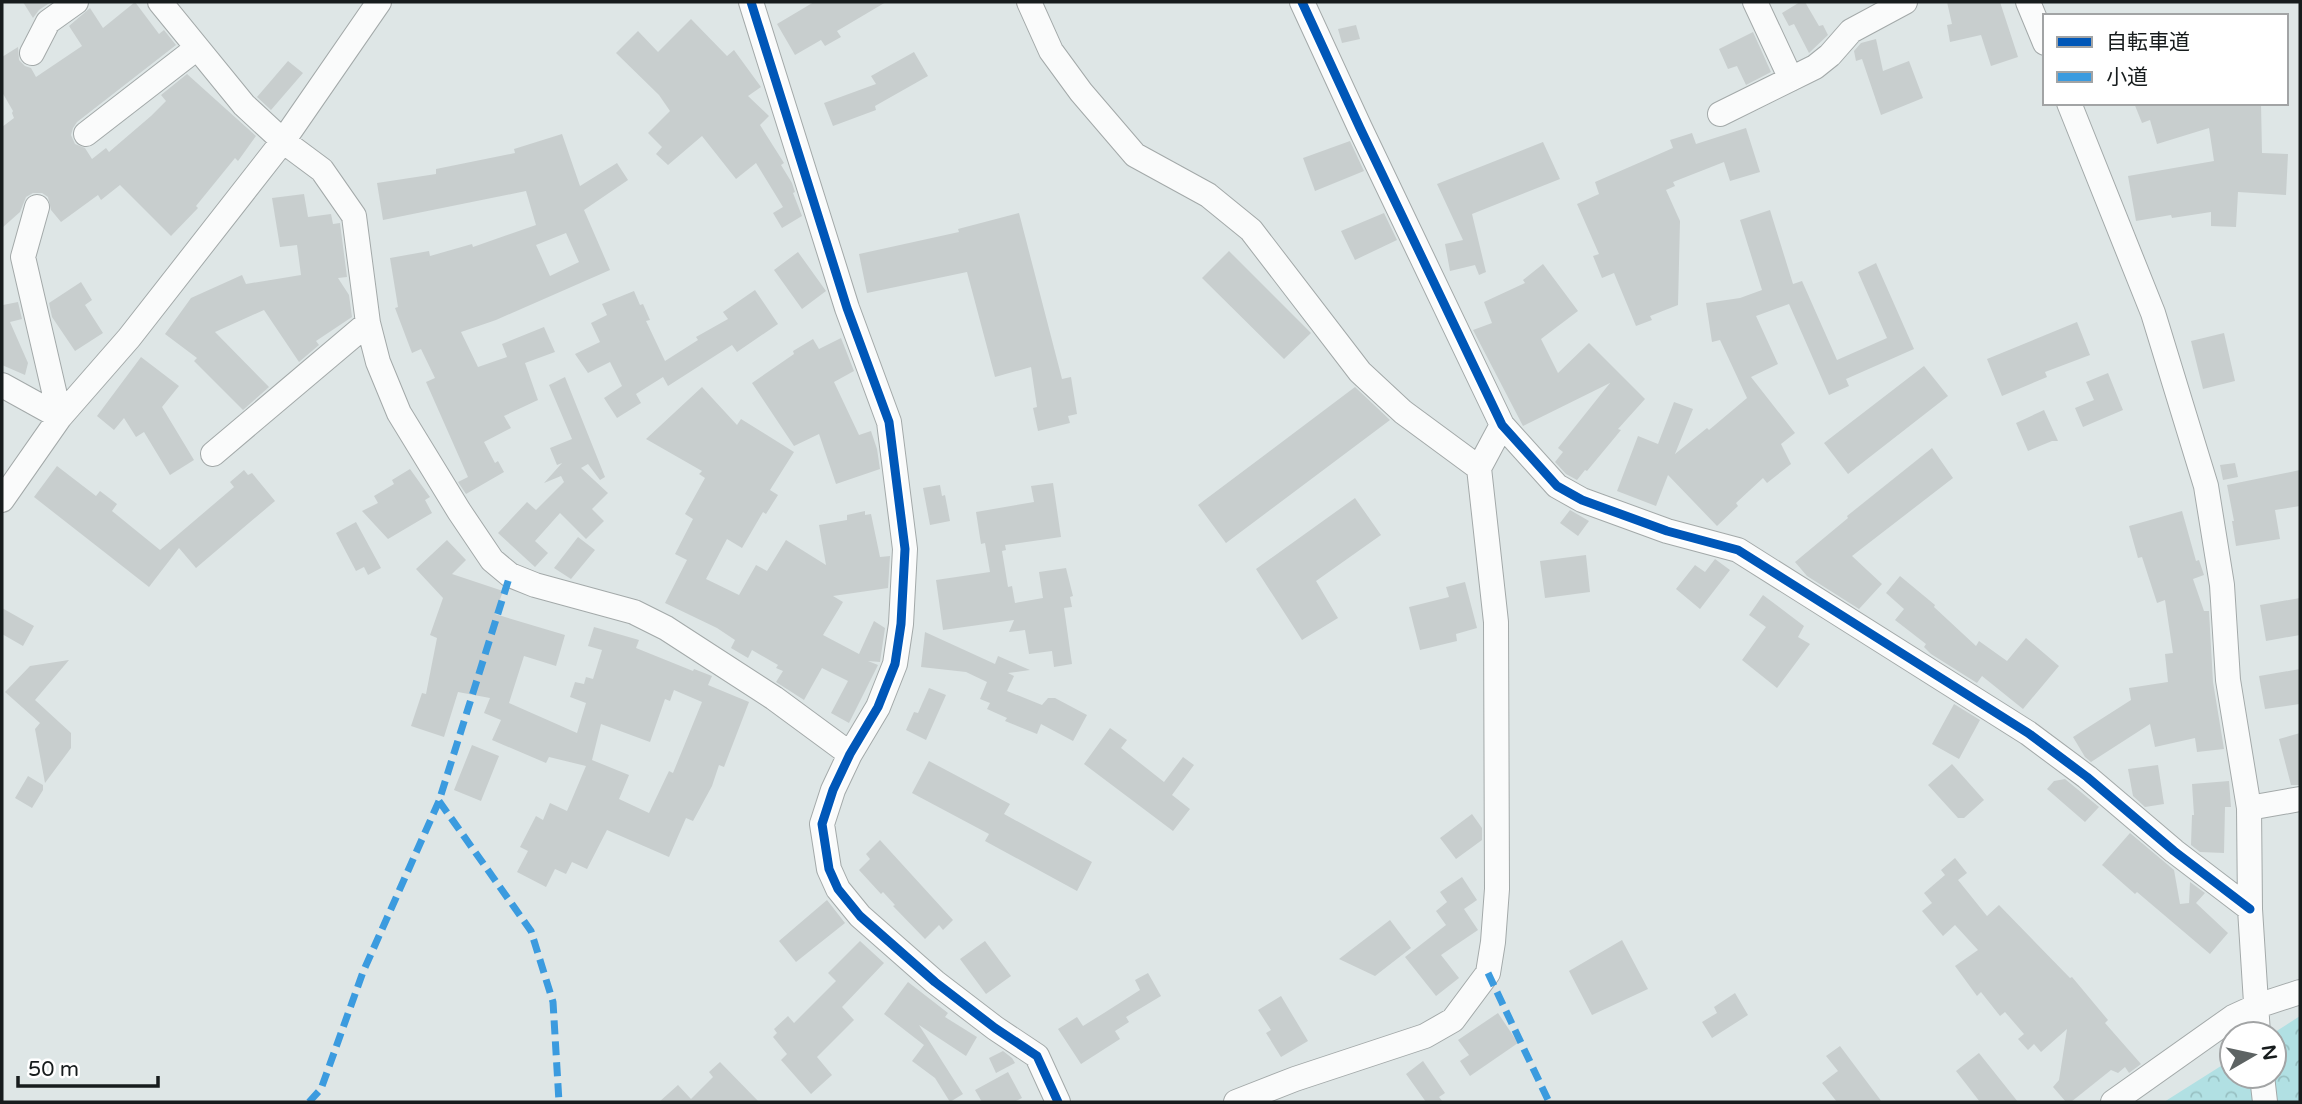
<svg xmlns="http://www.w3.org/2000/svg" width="2302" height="1104" font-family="'Varela Round','Noto Sans JP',sans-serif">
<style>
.forest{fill:url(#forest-crowns)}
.building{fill:#c8cece;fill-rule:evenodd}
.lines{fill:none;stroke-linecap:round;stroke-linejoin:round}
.minor-casing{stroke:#a3a9a9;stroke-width:26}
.minor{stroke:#fafbfb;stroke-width:24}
.quiet{stroke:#3b9bdf;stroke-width:7;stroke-dasharray:14 7;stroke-linecap:butt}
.cycleway-casing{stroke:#fff;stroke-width:13}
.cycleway{stroke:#0057b8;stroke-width:9}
</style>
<defs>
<pattern id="forest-crowns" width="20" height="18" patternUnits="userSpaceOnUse" patternTransform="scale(1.75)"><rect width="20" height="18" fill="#b1e0e3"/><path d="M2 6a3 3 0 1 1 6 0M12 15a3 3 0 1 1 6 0" fill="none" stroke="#98c0c2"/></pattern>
</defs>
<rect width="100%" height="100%" fill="#dee6e6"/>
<path class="forest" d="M2300,1016v86h-136l68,-43v17h42v-42h-2z"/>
<path class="building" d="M23,2h28l-12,8 -6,8z
M135,2l24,32 5,-4 12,15 -99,77 -4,6 -2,7 4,9 10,4 7,11 14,-11 3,4 42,-36 15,-15 -5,-6 26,-21 69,62 -18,25 -3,-3 -39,48 2,2 -27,28 -51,-51 -19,15 -3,-5 -37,27 -10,-12 -3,-13 -6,-4h-9l-7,4 -6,15 -18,16v-101l12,-9 -2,-5 1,-2 -11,-19v-35l16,-10 1,13 6,6 6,2 5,9 46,-31 -13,-20 21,-18 13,20z
M814,2h72l-49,29 4,6 -16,9 -4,-6 -26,15 -18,-31z
M1800,2h5l14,24 4,-1 5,10 -19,18 -15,-29 -5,2 -7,-13z
M1947,2h53l18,55 -27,9 -10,-31 -31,7 -3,-17 5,-1z
M691,19l36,37 7,-6 27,37 -13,9 21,20 -9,9 24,38 -3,2 11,18 3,9 -2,1 9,23 -20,12 -9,-15 10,-6 -27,-44 -20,16 -34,-43 -34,29 -12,-11 6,-7 -14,-14 22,-22 -11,-16 -43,-42 22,-22 20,21z
M1356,25l4,14 -18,4 -4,-14z
M1753,32l18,40 -25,13 -9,-19 -9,3 -9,-20z
M1876,39l7,32 26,-10 14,37 -42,17 -19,-56 -6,2 -2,-10 7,-8z
M914,52l14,24 -53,30 1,4 -43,16 -9,-23 52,-19 -5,-8z
M288,61l15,12 -32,37 -14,-13z
M2134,103h127l1,50 26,1 -2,41 -48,-3 -2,35 -25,-1v-14l-39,6 -1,-3 -35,6 -8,-45 86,-15 -5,-33 -52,16 -7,-24 -8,3z
M1746,128l14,44 -30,9 -6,-19 -51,20 2,4 -9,4 14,31 -2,84 -28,11 2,4 -16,6 -22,-53 -12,5 -9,-22 6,-2 -22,-50 22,-10 -4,-12 78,-34 -3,-8 22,-7 4,11z
M562,134l18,52 37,-23 11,17 -44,30 26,60 -114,50 -35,12 17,35 29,-10 -5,-13 42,-17 11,25 -30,11 13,37 -34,16 7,12 -27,14 11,21 3,-2 6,11 -38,22 -8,-12 10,-5 -42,-95 9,-4 -14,-29 -9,4 -17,-45 3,-1 -8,-49 39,-7 1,5 42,-12 1,3 63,-22 -10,-34 -143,29 -6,-37 59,-9v-5l79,-16 -1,-4zM566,233l13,29 -29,14 -14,-31z
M1350,141l14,30 -49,20 -12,-33z
M1543,142l17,37 -88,35 14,58 -7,3 -4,-10 -25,6 -5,-27 18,-4 -26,-56z
M304,194l4,23 23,-3 2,10 7,-1 7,54 -9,1 11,17 3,22 -36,24 3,4 -20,17 -35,-52 -49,22 54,55 -26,23 -49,-49 3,-3 -32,-24 26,-36 51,-23 4,9 55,-9 -4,-30 -17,2 -8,-49z
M1770,210l23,74 9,-3 35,79 50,-22 -29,-66 18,-9 38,86 -68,30 3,7 -20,9 -40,-91 -33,12 22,48 -27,13 44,56 -14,11 10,20 -24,19 -4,-5 -27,25 2,3 -21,20 -49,-51 -12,31 -39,-15 21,-55 20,8 16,-42 19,7 -18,45 32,-26 2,2 38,-32 -27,-58 -8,2 -6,-39 34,-5 22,-8 -22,-70z
M1019,213l42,162 1,4 9,-2 6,37 -9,2 2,7 -32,8 -5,-23 4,-1 -6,-40 -36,10 -28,-105 -100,21 -8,-39 100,-22 -1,-3z
M1384,213l13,27 -42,20 -14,-29z
M1229,251l82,82 -27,26 -82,-81z
M798,252l28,39 -24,18 -28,-39z
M1543,264l35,47 -37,28 17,34 31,-30 56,56 -27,30 3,1 -34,41 -2,-1 -8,10 -11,-6 -11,-12 8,-10 -5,-4 52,-65 -87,43 -50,-96 19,-7 -8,-21 41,-19 -2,-3z
M81,282l11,18 -7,5 18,28 -28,18 -23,-34 -3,-14z
M755,290l23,34 -41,28 -5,-7 -64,41 -5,-9 -27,17 5,9 -24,15 -13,-20 18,-12 -12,-24 -22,11 -13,-19 25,-12 -9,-19 16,-8 -5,-11 32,-13 6,14 3,-1 7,16 -4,1 19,40 33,-21 -2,-3 32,-18 -5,-7z
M2,302l1,3 15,-3 4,17 -12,3 18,41 -3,12 -23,-10z
M2077,322l13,33 -45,17 2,5 -45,19 -15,-37z
M2224,333l11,48 -32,8 -12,-48z
M841,338l13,33 -20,11 25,53 12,-4 6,18 3,20 -44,15 -17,-50 -25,12 -42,-63 42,-29 -1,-3 20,-12 6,10z
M141,357l38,29 -17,21 32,53 -24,15 -26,-43 -8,5 -12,-19 -10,12 -17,-14z
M1924,366l24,30 -100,78 -24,-31z
M2108,373l15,37 -40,17 -8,-19 19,-8 -8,-18z
M565,377l40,100 -5,3 -12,-16 -7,4 27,25 -16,16 12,12 -18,18 -26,-26 -25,28 13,12 -13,14 -37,-34 29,-31 9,8 28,-28 -3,-6 -17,7 18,-20 -5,2 -7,-17 22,-9 -23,-54z
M702,387l35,38 4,-6 53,33 -24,38 8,5 -12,19 -3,-2 -21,36 -15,-9 -21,40 33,16 17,-30 11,6 19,-31 40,25 -7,-40 28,-5v-5l18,-4v4l6,-1 9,43 10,-1 -2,32 -55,8 10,6 -20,33 36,19 15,-33 11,7 -5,34 -12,-1 10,4 -29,58 -18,-10 17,-32 -26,-13 -18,32 -28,-18 7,-11 -7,-3 2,-3 -26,-15 -4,8 -17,-10 4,-8 -18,-12 -52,-25 22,-43 -12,-6 18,-35 -8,-5 20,-36 -6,-4 3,-3 -56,-32z
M1355,387l35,33 -164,123 -28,-38z
M2044,410l14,31h-6l-24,10 -12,-28z
M1932,448l21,30 -101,78 30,28 -23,25 -52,-33 -12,-14 53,-44 -1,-2z
M2235,463l3,14 -15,3 -3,-15z
M57,466l39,30 4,-5 17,13 -5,7 48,39 74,-63 -4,-5 14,-12 4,5 4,-2 23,28 -79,67 -17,-20 -30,39 -115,-90z
M410,469l20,28 -5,3 7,13 -44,26 -26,-28 16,-8 -4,-7 20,-12 -2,-4z
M2300,470v36l-25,4 5,29 -44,7 -4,-25h2l-7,-36z
M1053,483l8,54 -56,8 1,5 -4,1 6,36 4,-1 3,17 28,-5 -4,-26 27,-4 7,28 -3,1 2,10 -8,1 8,56 -18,3 -2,-16 -23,3 -4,-24 -16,2 5,-12 -71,10 -7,-50 54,-8 -5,-29 -4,1 -5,-32 58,-10 -3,-16z
M940,485l2,11 3,-1 5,26 -20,4 -7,-37z
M1355,498l26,37 -65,46 22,37 -36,22 -46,-71z
M1570,510l19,11 -11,15 -18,-13z
M2182,511l14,50 3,-1 5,15 -11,4 11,32h5l4,71 11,67 -27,3 -2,-14 -40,9 -5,-23 -59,38 -6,-5 -12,-20 58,-37 -2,-12 39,-6 -3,-28 8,-1 -8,-53 -8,3 -15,-46 -4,1 -9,-32z
M356,522l25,46 -13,7 -4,-8 -8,4 -20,-38z
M578,537l17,13 -24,29 -17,-11z
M447,540l19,20 -14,14 51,17 -8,23 70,21 -9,31 -32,-10 -15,47 68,30 9,-30 -16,-6 5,-15 9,2 2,-7 7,2 9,-29 -14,-4 6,-19 45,13 -3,8 57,23 1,-2 18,7 -4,9 41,17 -25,65 -5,-2 -7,21 -19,35 -7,-3 -17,39 -62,-27 -20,39 -15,-7 -6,12 -11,-5 -9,18 -29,-15 11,-21 -8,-4 16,-31 7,4 7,-17 17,8 19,-45 -37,-9 -3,6 -54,-23 9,-20 -17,-7 6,-15 -32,-6 -14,45 -33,-11 11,-33 4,1 11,-56 -7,-3 13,-37 -27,-29zM674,690l28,12 -29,71 -4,-2 -20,42 -30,-14 10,-24 -37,-15 9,-36 49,18 15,-43 5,2z
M1586,555l4,37 -45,6 -5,-37z
M1715,559l15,11 -30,39 -24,-20 19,-24 10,7z
M1900,576l35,29 -1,2 42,39 3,-5 28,20 19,-23 33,28 -36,43 -41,-33 -5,7 -46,-29 -7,-7 2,-3 -31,-24 9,-11 -18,-16z
M1465,582l12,46 -21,6 1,7 -37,9 -11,-43 40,-10 -3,-10z
M1763,595l41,31 -6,11 12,7 -33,44 -35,-28 24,-33 -17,-12z
M2300,598v37l-34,6 -6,-36z
M2,608l32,18 -11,20 -21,-12z
M925,632l70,32 3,-8 32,14 -22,3 6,3 -7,15 35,14 6,-7h7l32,17 -14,26 -32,-17 -4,10 -32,-13 2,-3 -20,-9 3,-6 -10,-4 7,-17 -21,-10 -45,-5z
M69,660l-34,40 36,33v15l-26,35 -10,-54 5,-6 -35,-31 25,-26z
M2300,669v35l-35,5 -6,-33z
M929,688l17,7 -20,45 -20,-10 8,-18 4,1z
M1954,704l26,16 -21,39 -27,-15z
M1110,728l17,12 -6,8 43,34 19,-25 11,8 -22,30 18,14 -17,22 -89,-67z
M2300,733v52h-9l-12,-46z
M472,745l27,11 -18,45 -27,-11z
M929,761l81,43 -6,10 88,48 -15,29 -92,-50 4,-7 -77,-41z
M1952,764l32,36 -20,18h-6l-30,-33z
M2158,765l6,39 -19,3 -12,-11 -5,-27z
M28,776l15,9v5l-11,18 -17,-10z
M2065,779l34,28 -14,15 -38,-33 7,-8z
M2229,781l2,26h-6l-1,46 -24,-1 -9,-7 1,-30h2l-2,-31z
M1472,814l10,14v12l-26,19 -16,-21z
M2130,833l44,37 6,34 9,-1 1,-21 15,11 -9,10 32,30 -18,21 -73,-62 -2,2 -33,-29z
M880,840l73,80 -10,10 -4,-5 -14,14 -32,-33 2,-1 -12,-13 -2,2 -22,-24 11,-11 -4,-5z
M1955,858l12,15 -9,7 29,36 12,-11 71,73 2,-1 36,43 -3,3 36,41 -12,9 -4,-6 -7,6 -7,-3 -40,32h-5l-13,-15 6,-7 8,-51 -26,23 -7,-8 -6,6 -10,-11 6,-5 -19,-22 -5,4 -19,-24 -4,4 -22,-30 23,-16 -23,-25 -12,11 -21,-25 10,-8 -8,-10 21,-18 -4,-5z
M1462,877l15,23 -13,9 14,21 -37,25 18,23 -23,18 -31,-39 41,-32 -10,-14 11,-9 -7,-10z
M827,900l18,23 -49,39 -17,-21z
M1390,920l21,28 -36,28 -36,-17z
M1622,940l26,49 -56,26 -23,-44z
M860,941l24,22 -42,44 12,13 -37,37 15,18 -21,19 -30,-34 6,-6 -14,-17 4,-4 -3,-4 14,-13 6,7 42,-42 -8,-8z
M985,941l26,35 -25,18 -26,-35z
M1148,973l13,23 -35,21 3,5 -14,9 5,8 -39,25 -23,-35 19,-12 6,9 21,-13 36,-23 -5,-10z
M908,982l40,31 -3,4 32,20 -11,19 -47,-31 44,69 -13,8 -15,-24 -23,-17 12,-16 -40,-31z
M1735,993l13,22 -36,23 -10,-16 15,-9 -3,-6z
M1281,996l27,45 -27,16 -15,-24 5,-3 -13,-20z
M1498,1013l20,30 -48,33 -10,-15 9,-6 -11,-15z
M1840,1046l42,56h-45l-15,-19 16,-12 -12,-15z
M1003,1051l9,7 3,5 -19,10 -7,-15z
M1979,1053l39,49h-38l-24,-31z
M1423,1061l22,32 -6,4 4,5h-17l-20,-28z
M720,1062l39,40h-100l19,-17 13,14 22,-22 -4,-5z
M1008,1072l14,26 -8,4h-32l-7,-12z"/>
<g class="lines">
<g class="minor-casing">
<path id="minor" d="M160,2l84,103 39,36 39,29 32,46 14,107 10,39 21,51 60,98 33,49 18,15 25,10 99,27 32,16 108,70 76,56
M751,2l96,306 42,114 16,127 -4,75 -6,40 -17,43 -28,47 -17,36 -11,34 7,45 9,20 22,27 75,66 60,46 42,28 21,46
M1029,2l22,49 30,41 54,63 73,40 43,35 109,142 43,40 76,56
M1302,2l58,126 142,297 55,61 25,14 85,31 71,19 290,183 59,44 87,74 76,58
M1755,2l36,77
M2028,2l17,41
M32,53l16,-31 28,-20
M2069,103l84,210 53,173 16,99 6,95 21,128 1,101 8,125
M1720,114l95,-47 15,-12 21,-24 54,-29
M86,134l111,-86
M37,207l-14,50 37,160
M2,385l58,32
M213,454l155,-131
M2,500l58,-83 69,-79 154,-197 96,-139
M2249,808l51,-9
M2262,1076l3,26
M1236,1102l59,-23 130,-43 28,-16 35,-47 5,-31 4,-53 -1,-267 -17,-154 23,-43
M2113,1102l120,-85 24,-11 43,-14"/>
</g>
<use href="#minor" class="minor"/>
<path class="quiet" d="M439,801l92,130 22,71 6,100
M1488,973l61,129
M309,1102l12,-13 42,-117 76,-171 71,-226"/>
<g class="cycleway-casing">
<path id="cycleway" d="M751,2l96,306 42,114 16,127 -4,75 -6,40 -17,43 -28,47 -17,36 -11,34 7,45 9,20 22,27 75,66 60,46 42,28 21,46
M1302,2l58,126 142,297 55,61 25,14 85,31 71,19 290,183 59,44 87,74 76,58"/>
</g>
<use href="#cycleway" class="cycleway"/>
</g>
<rect width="2302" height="1104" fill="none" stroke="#171c1d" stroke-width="7"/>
<rect x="2043" y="14" width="245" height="91" fill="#ffffff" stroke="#a2a4a5" stroke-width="2"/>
<rect x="2057" y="37" width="35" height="10" fill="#0057b8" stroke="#a2a4a5" stroke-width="2"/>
<text x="2106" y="49" font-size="21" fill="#171c1d">自転車道</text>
<rect x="2057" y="72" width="35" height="10" fill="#3b9bdf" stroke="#a2a4a5" stroke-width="2"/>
<text x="2106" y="84" font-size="21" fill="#171c1d">小道</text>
<g transform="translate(2253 1055) rotate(81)"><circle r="33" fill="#ffffff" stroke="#a2a4a5" stroke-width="2"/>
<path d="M0-5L12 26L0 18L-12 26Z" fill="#5d6363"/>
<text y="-10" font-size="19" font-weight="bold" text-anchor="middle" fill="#171c1d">N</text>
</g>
<path d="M18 1076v10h140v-10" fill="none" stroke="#171c1d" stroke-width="3.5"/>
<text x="28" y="1076" font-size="21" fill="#171c1d" stroke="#ffffff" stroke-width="5" paint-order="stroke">50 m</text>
</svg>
